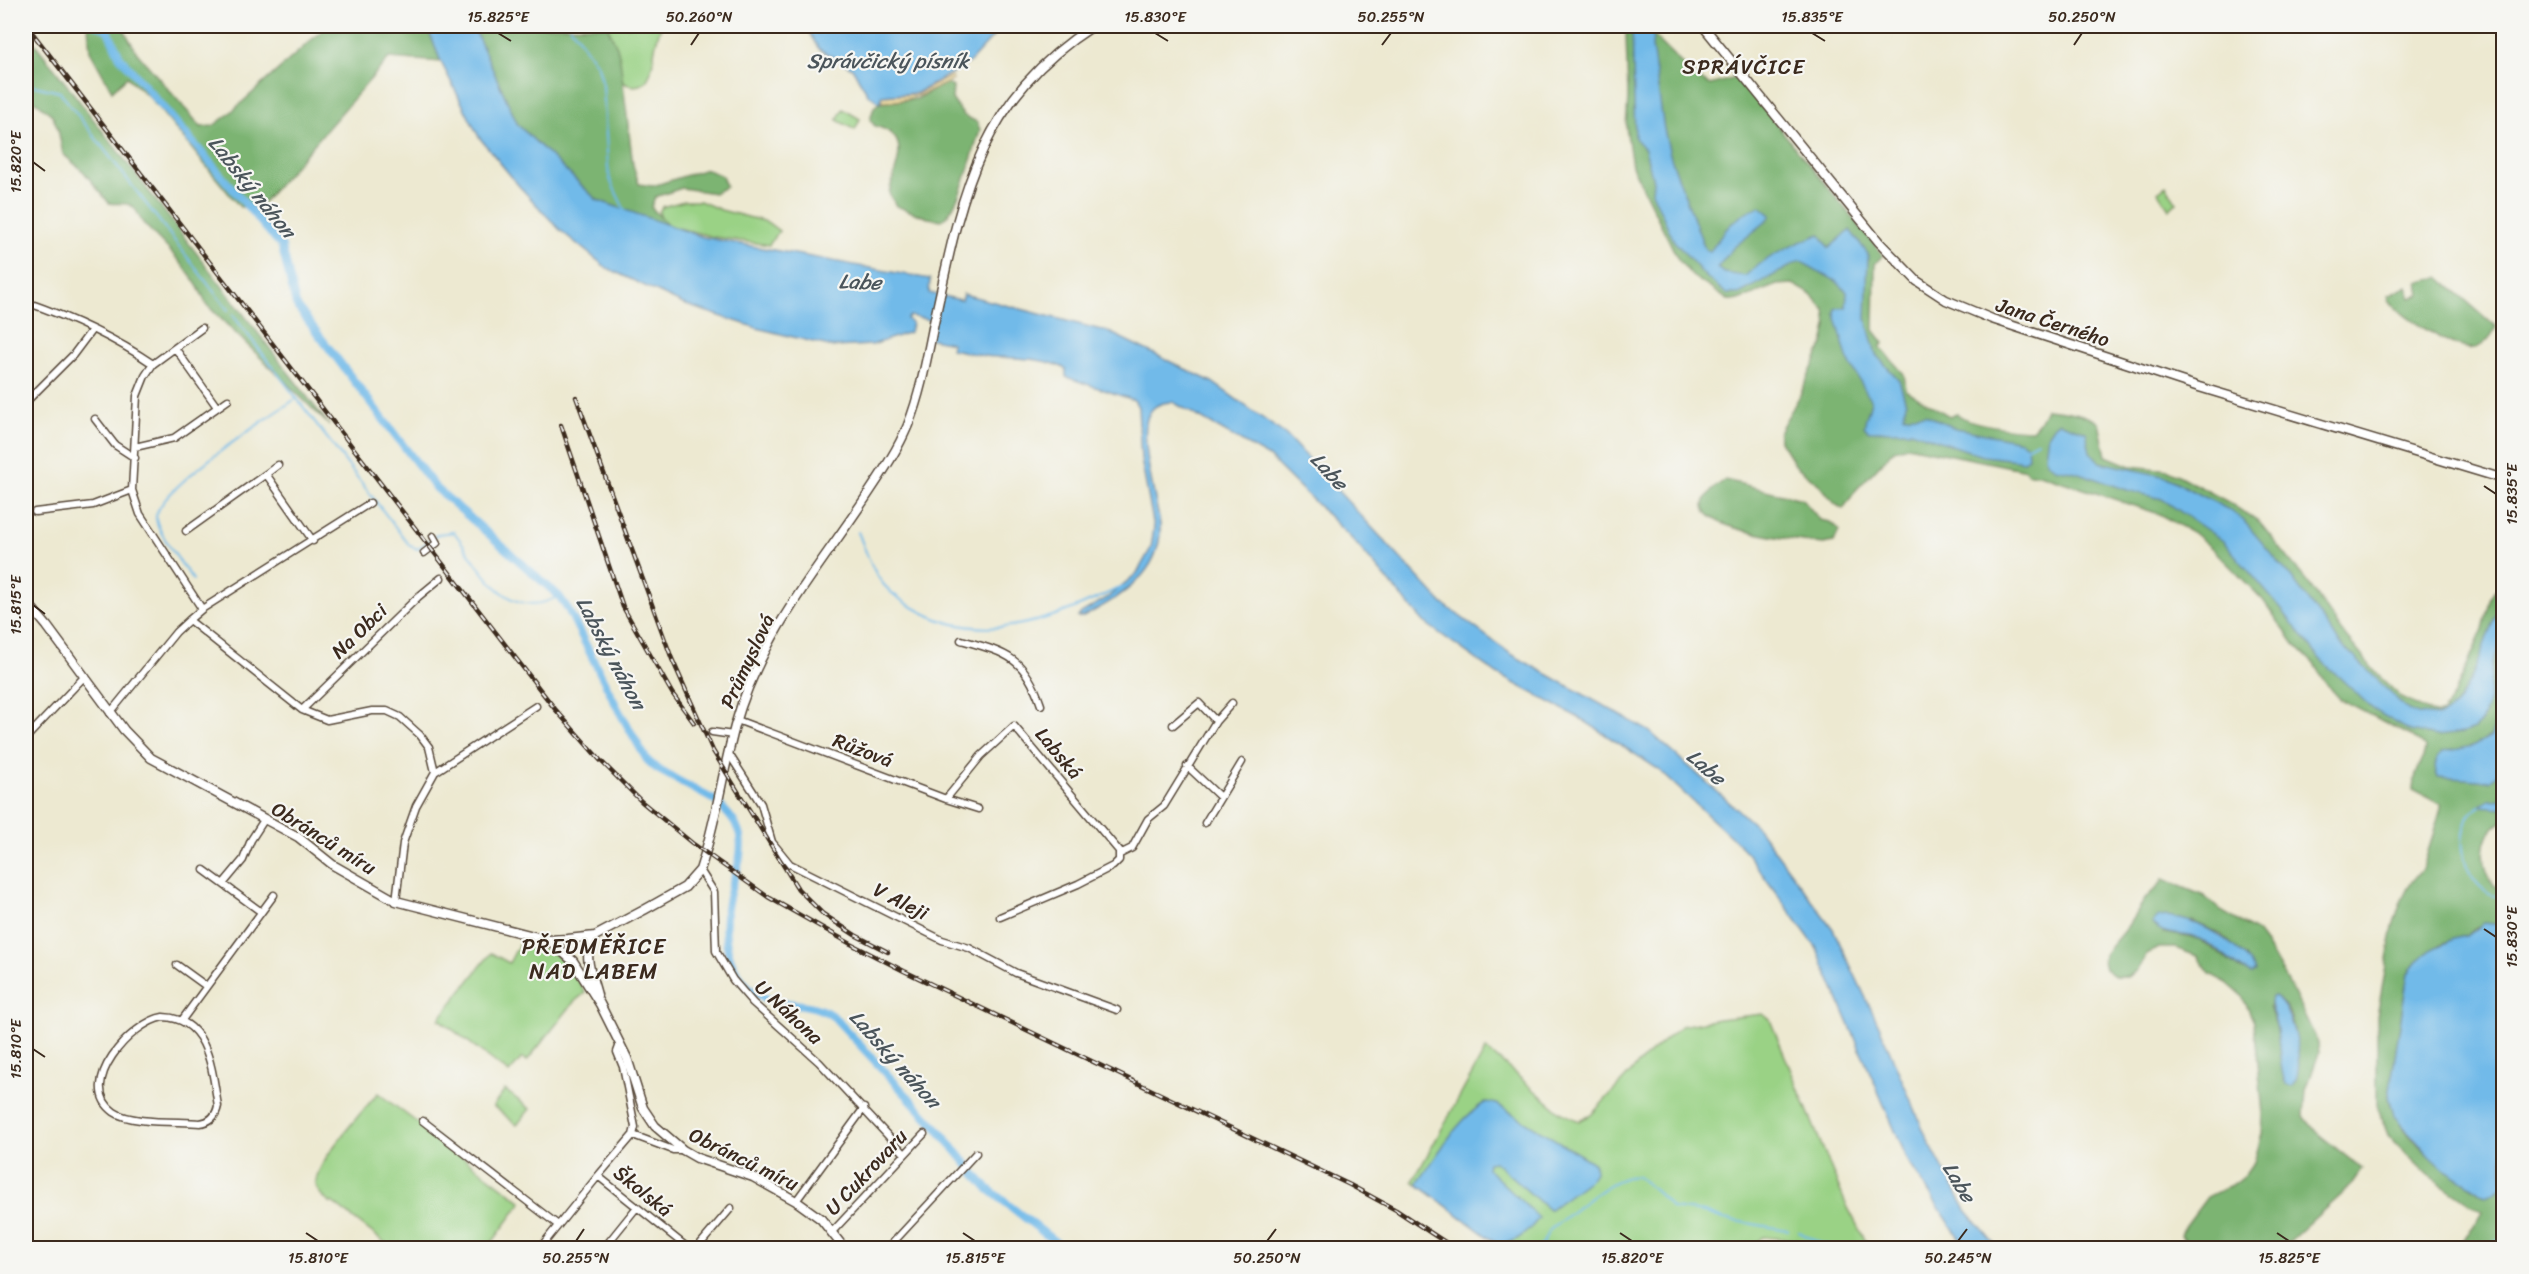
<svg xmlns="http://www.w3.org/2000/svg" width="2529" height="1274" font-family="Sriracha,sans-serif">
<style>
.green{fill:#9ad285;stroke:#6a7e52;stroke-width:1.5}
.forest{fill:#7bb472;stroke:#5b6f48;stroke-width:1.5;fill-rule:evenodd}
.sand{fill:#eeda9e;stroke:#94825e;stroke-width:1.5}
.water{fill:#71bae9;stroke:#567284;stroke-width:1.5}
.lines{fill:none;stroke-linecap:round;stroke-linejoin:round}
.stream{stroke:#71bae9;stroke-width:2}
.canal{stroke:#71bae9;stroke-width:8}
.minor-casing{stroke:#564739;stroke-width:9}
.tertiary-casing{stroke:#564739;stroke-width:11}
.minor{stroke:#fff;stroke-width:6}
.tertiary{stroke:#fff;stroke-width:8}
.rail-casing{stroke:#3b2a1e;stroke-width:4.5}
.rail{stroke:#f6f6f2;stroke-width:2;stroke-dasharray:7;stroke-linecap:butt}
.ticks{fill:none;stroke:#3b2a1e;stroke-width:2}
.labels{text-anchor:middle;stroke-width:4.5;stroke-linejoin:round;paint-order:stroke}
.street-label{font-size:20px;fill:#3b2a1e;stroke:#f6f6f2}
.water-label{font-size:21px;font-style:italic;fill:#4b555b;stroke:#f6f6f2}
.neighbourhood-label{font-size:21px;letter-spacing:1.5px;fill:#3b2a1e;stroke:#f6f6f2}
.quarter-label{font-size:22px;letter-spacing:1.5px;fill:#3b2a1e;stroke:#f6f6f2}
.neatline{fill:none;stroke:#3b2a1e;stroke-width:2}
.ticks-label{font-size:15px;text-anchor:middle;fill:#3b2a1e}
</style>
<rect width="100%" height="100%" fill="#f6f6f2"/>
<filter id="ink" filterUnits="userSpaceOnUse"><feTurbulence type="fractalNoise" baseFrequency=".0167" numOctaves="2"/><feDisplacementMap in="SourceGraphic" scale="12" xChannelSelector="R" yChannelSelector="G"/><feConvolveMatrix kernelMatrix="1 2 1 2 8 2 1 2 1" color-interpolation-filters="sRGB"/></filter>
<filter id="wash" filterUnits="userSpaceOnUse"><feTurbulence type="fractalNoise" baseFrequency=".008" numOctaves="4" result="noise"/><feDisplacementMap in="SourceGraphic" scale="24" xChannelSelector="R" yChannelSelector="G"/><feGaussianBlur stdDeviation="1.35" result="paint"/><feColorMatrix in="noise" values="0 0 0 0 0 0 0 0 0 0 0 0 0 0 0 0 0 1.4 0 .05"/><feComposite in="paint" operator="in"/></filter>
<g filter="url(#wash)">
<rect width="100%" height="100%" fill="#ede9d1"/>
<path class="green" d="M607,26h54c-2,7 -5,15 -6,22 -3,15 -2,43 -26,37 -5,-1 -8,-4 -9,-9 -3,-19 -3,-33 -13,-50z
M843,109l17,10 -5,11 -18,-10z
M2166,186l11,17 -8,6 -11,-17z
M684,201h16l21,9 46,12 12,9 -10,14 -56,-8 -46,-12 -6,-6 -2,-7 3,-5z
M520,942c39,10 47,16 65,51l-11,9 -47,59 -5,-3 -13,15 -70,-54 52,-66 18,10z
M1763,1014l7,6 75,182 24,46h-61l-10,-8 -35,-3 -15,11h-243l-92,-67 73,-132 74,63 19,9 12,-6 54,-58 36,-31 38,-7z
M505,1090l25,19 -13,16 -24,-19z
M378,1093l144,109 -34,46h-96l-60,-46 -2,2c-5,-6 -13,-11 -14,-19 -3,-21 48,-75 62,-92z"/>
<path class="forest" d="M88,26h34l15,27 64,74 12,-1 16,-12 98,-88h100l14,36 -52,-4 -129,148 -20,1 -90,-109 -23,-21 -15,14 -22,-40z
M473,26h134l10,21 3,12 13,106 6,19 14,2 53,-17 16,7 4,11 -12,6 -32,-5 -27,9 -4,10 19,20 -73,-27 -79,-75z
M1628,26h25l-1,8 40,40 18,11 28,-8 145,178 -8,9 -1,66 10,13 -4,4 24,27 2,16 43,26 8,-3c6,11 62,17 75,17l7,-8 7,-13c17,1 38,4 53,14l7,33 24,10 39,4 59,32 32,21 49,61 37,53 32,38 24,23 28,14 8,2 5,-2 11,-17 29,-66 8,-33 3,-5 9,-6 1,109 -1,10 -12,32 -18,10 3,34 14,1 13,-12v53c-24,10 -23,47 -8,64l8,1v38l-27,2 -9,9 -25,7 -23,16 -11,14 -19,123c4,38 63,78 93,98l13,-2 8,-7v63h-48l18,-20 9,-16 -54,-37 -29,-28 -11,-12 -11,-30v-89l16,-90 7,-22 10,-20 13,-16 17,-56v-8l-27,-14c-1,-16 12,-28 12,-43l-14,-11 -71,-37 -16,-18 -10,-17 -20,-20 -31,-44 -48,-49 -20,-17 -36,-20 -120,-40h-11l-2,-4 -119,-24 -13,4 -38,40 -13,19 -8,-5 -14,-18 -26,-21 -15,-24 -1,-9 20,-35 24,-53 4,-18 -2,-16 -16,-17 -16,-9 -16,1 -39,15h-10l-36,-24 -14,-17 -46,-93 -6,-39 2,-30 -2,-62z
M26,32l303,393 -123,-121c-11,-31 -39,-56 -61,-79 -6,-5 -6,-14 -13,-19 -8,-5 -15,-1 -23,-3l-25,-31 -21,-18 -5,-25 -6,-14 -13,-11 -13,-7z
M946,83l7,4 -1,12 11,16 14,7 3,8c-7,22 -20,78 -38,90l-14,-2 -32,-12 -7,-13c6,-27 25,-57 -14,-67l-5,-6 4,-13 5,-4 38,-4z
M2439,277l57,50c-5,11 -16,24 -29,21 -20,-3 -65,-32 -78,-47v-5l18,-10 4,12 9,-3 -2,-12z
M1725,480l77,19 18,21 10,2 9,8 -5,12 -10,2 -10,-1c-26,-6 -161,-15 -89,-63z
M2163,879l41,17 17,15 36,21 9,12 26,45 26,54 1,10 -13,37 -2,26 12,16 46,37 -12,17 -68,62h-92l-9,-13 3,-7 23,-31 28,-14 10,-8 9,-13 8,-28 1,-20 -9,-92 -12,-26 -15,-13 -17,-9 -13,-18 -22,-8h-17l-11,6 -10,17 -10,6h-11l-11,-8 -2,-8 2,-8 22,-26 19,-29 16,-16zM2192,921l28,13 27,24 -5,12 -43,-31 -35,-6zM2275,996c22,14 21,51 23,74l-17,-18 -3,-21 -9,-25z"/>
<path class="sand" d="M951,76l2,4c-26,13 -42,21 -71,22l-1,-6 36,-2z"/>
<path class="water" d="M427,26h46l45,99 79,75 106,37 227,42 -1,14 32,7 2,-6 146,38 103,50 74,53 156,168 69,51 138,77 109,97 75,101 47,99 49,115 37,67 32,38h-32l-58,-87 -92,-214 -72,-98 -86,-80 -75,-49 -86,-46 -73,-52 -71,-82 -84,-83 -96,-55c-10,0 -19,2 -24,12 -11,18 7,87 11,110 3,49 -40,73 -77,93h-5l3,-4 26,-15 30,-25 14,-25 3,-21 -13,-68 -3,-52 -4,-7 -68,-23v-8c-23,-13 -56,-10 -81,-13 -12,-2 -23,-5 -34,-7l1,-6 -25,-5 3,-18 -20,-4 -3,3 5,4 -2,9 -38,13 -39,2 -76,-19 -74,-24 -76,-36 -47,-38 -41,-44 -40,-49 -38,-75z
M805,26h198l-34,37 -52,30 -35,3 -2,7 -12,-9 -16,-26 -33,-19z
M1632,26h22l-2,20 12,83 7,29 34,91 5,3c15,-24 24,-35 50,-46l11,9 -4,6 -34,27 -16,20 7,5 21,3c19,-18 50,-33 75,-42l9,14 21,-18 18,24 -2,65 10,36 23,25 7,23 -2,13 21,-2 30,14 66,13 6,4 1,12 -3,4 -42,-5 -72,-25h-43l-4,-5 7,-25 -24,-43 -12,-44 1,-6 10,-1 1,-15 -11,-11 -36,-20 -61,33h-12l-21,-17 -32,-36 -22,-49 1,-11 -8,-32 -10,-11z
M2059,422l27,10 4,20 10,10 67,15 64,34 12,9 48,57 48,65 69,68 10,4 21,2c34,-11 45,-86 64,-115v36l-11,28 -3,34 -7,22 -8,8 -11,4 -26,3 -27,-5 -36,-21 -54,-51 -38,-49 -59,-69 -61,-42 -35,-9 -51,-18 -21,-4 -7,-5 -3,-6 3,-23 6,-9z
M2503,694v75l-13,12 -52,-4c-5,-8 -3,-20 5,-25l30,-6 18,-10 11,-32z
M2503,799v9l-24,-2 10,-6z
M2168,916c30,6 51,16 73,37 6,6 12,11 14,19l-4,2c-19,-8 -32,-26 -51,-35 -17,-7 -36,-1 -48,-16l7,-6z
M2484,923l20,2 -1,260 -8,7 -10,3 -41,-26 -13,-12 -37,-41 -5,-20 19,-123 11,-14 15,-11 19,-9 14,-3z
M2275,996c17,10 33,77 17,90l-6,-2c-7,-11 -6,-47 -11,-63 -2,-9 -7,-15 -4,-24z
M1486,1102l11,2 98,60v8l-4,7 -42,31 -54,-48 -7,1 -1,5 52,50c-10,13 -25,29 -43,25l-79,-59c20,-27 39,-65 69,-82z"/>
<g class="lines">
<path class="stream" d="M93,26l16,8
M570,26l28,40 5,19 5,83 2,12 16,33
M26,84l34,8 168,218
M232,314l178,232 8,3 20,-15 16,-2c27,35 53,93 105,64
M2024,448l13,-7
M858,532c7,17 14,39 26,53 10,12 24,20 38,27 66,35 139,5 201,-26
M193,580c-9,-13 -37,-49 -37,-63 2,-29 115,-101 141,-119
M2480,806c-32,17 -18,89 24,91
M1799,1232l21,11 19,5
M1539,1248c6,-5 6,-14 12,-19 16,-12 64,-57 86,-52 5,2 10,8 15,11 7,6 15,12 19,20l33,4 19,7 65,11
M2482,1248l22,-11"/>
<path class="canal" d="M106,26l14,31 162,190 14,58 139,182 124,109 9,13 51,102 28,49 10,9 57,31c9,8 24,23 26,36 3,18 -3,33 -8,49 -9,32 -11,69 11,96 28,34 60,13 91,36l103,111 49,59 77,61"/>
</g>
</g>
<g filter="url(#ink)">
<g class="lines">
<g class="minor-casing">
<path id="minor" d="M26,302c43,15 89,36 127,62l-8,12 -8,20 -5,94 8,24 62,95 -13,11 113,90 25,10 45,-9h15l13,6 20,18 9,12 6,25 -19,34 -13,37 -7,58
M175,348l42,59
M153,364l49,-36
M26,402l47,-47 18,-24
M95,419l20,26 20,13
M135,447l39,-9 54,-38
M266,474l12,-9
M35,512l58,-7 39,-15
M186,531l80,-57 47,67
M424,553l13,-10 -4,-7
M202,609l168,-106
M961,640c46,13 64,17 80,65
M302,710l116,-113 23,-19
M110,713l66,-81 13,-12
M737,720l209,79 32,10
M1173,725l26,-22 17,18
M712,732l21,3
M26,738l59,-62
M729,754l32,50 11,38 18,22 152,76 27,8 47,25 101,37
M1187,766l33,31
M435,772l101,-66
M946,799l35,-43 33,-30 105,125v9l-6,6 -35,18 -78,33
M1205,823l37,-61
M1120,854l12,-6 16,-29 16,-13 52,-85 16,-18
M204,870l56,41
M700,870l14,22 2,59 17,29 20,23 66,59 86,92
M223,884l20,-24 8,-20 13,-20
M177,965l29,21
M163,1017c46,1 49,54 55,89 -2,10 -8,16 -18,17 -22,-2 -69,1 -86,-11 -39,-28 18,-90 49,-95z
M182,1020l92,-125
M620,1044l-3,8 6,15 12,60 -2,8
M423,1121l135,104
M598,1176l35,-41 40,15h10
M796,1201l68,-93
M832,1232l92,-98
M608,1243l29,-36
M540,1248l58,-72 90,72
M697,1248l34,-40
M888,1248l88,-95"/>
</g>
<g class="tertiary-casing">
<path id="tertiary" d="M1703,26l176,216 38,39 29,19 46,19 207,68 305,92
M26,601l21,25 77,104 27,28 147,79 35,28 63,36 153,39 19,-1 27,-3 49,-26 41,-23 15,-17c16,-47 22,-96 35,-144 8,-29 22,-61 37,-88 28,-51 66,-98 98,-147 14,-21 28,-42 38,-66 13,-33 19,-68 26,-102 27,-125 43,-222 159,-297
M595,936c-14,17 -3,39 2,59
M549,940l24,21 27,43 27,54 16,50 12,18 28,24 14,8 56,19 43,24 25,18 23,29"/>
</g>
<use href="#minor" class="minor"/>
<use href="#tertiary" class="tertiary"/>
<g class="rail-casing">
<path id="rail" d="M27,26l528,683 45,51 42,42 50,41 76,54 83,47 53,27 446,214 46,25 58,38
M576,397l96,262 41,92 85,138 25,25 32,21 33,17
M561,425l62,182 49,86 22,30"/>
</g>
<use href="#rail" class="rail"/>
</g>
</g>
<path class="ticks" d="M498,33l13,8M1155,33l13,8M1812,33l13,8M691,45l8,-12M1382,45l9,-12M2074,45l8,-12M33,162l12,9M2484,486l12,8M33,605l12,9M2484,929l12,8M33,1049l12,8M306,1233l12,8M963,1233l12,8M1620,1233l12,8M2277,1233l12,8M576,1241l8,-12M1267,1241l9,-12M1958,1241l9,-12"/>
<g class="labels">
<g class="street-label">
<text transform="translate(2053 322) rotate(18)" y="7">Jana Černého</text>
<text transform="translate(359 631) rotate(-44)" y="7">Na Obci</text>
<text transform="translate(747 661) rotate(-65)" y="7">Průmyslová</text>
<text transform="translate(863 750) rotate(21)" y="7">Růžová</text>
<text transform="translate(1059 753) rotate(50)" y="7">Labská</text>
<text transform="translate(324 838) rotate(32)" y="7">Obránců míru</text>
<text transform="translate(901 901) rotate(27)" y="7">V Aleji</text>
<text transform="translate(789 1012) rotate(43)" y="7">U Náhona</text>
<text transform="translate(744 1159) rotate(26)" y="7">Obránců míru</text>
<text transform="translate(866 1172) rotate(-47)" y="7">U Cukrovaru</text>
<text transform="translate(643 1191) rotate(39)" y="7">Školská</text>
</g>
<g class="water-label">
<text x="888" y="68">Správčický písník</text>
<text transform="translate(252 187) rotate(51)" y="7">Labský náhon</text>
<text transform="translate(860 282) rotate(2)" y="7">Labe</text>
<text transform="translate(1329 471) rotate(47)" y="7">Labe</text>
<text transform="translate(611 653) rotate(62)" y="7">Labský náhon</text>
<text transform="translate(1706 767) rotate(41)" y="7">Labe</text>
<text transform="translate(895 1059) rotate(48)" y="7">Labský náhon</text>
<text transform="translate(1959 1182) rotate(59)" y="7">Labe</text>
</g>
<g class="neighbourhood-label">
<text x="1744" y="74">SPRÁVČICE</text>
</g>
<g class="quarter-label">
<text x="594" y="954">PŘEDMĚŘICE<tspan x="594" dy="25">NAD LABEM</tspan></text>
</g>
</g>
<rect width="2529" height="1274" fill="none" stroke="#f6f6f2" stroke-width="66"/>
<rect x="33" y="33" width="2463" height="1208" class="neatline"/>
<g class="ticks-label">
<text x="498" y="22">15.825°E</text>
<text x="699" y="22">50.260°N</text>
<text x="1155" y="22">15.830°E</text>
<text x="1391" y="22">50.255°N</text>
<text x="1812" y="22">15.835°E</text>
<text x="2082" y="22">50.250°N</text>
<text transform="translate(16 162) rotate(-90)" y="5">15.820°E</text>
<text transform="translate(2512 494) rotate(-90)" y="5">15.835°E</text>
<text transform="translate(16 605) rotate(-90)" y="5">15.815°E</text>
<text transform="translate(2512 937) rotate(-90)" y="5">15.830°E</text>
<text transform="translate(16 1049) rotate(-90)" y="5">15.810°E</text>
<text x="318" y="1263">15.810°E</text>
<text x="576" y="1263">50.255°N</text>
<text x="975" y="1263">15.815°E</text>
<text x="1267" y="1263">50.250°N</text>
<text x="1632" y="1263">15.820°E</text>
<text x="1958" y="1263">50.245°N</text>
<text x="2289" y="1263">15.825°E</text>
</g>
</svg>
